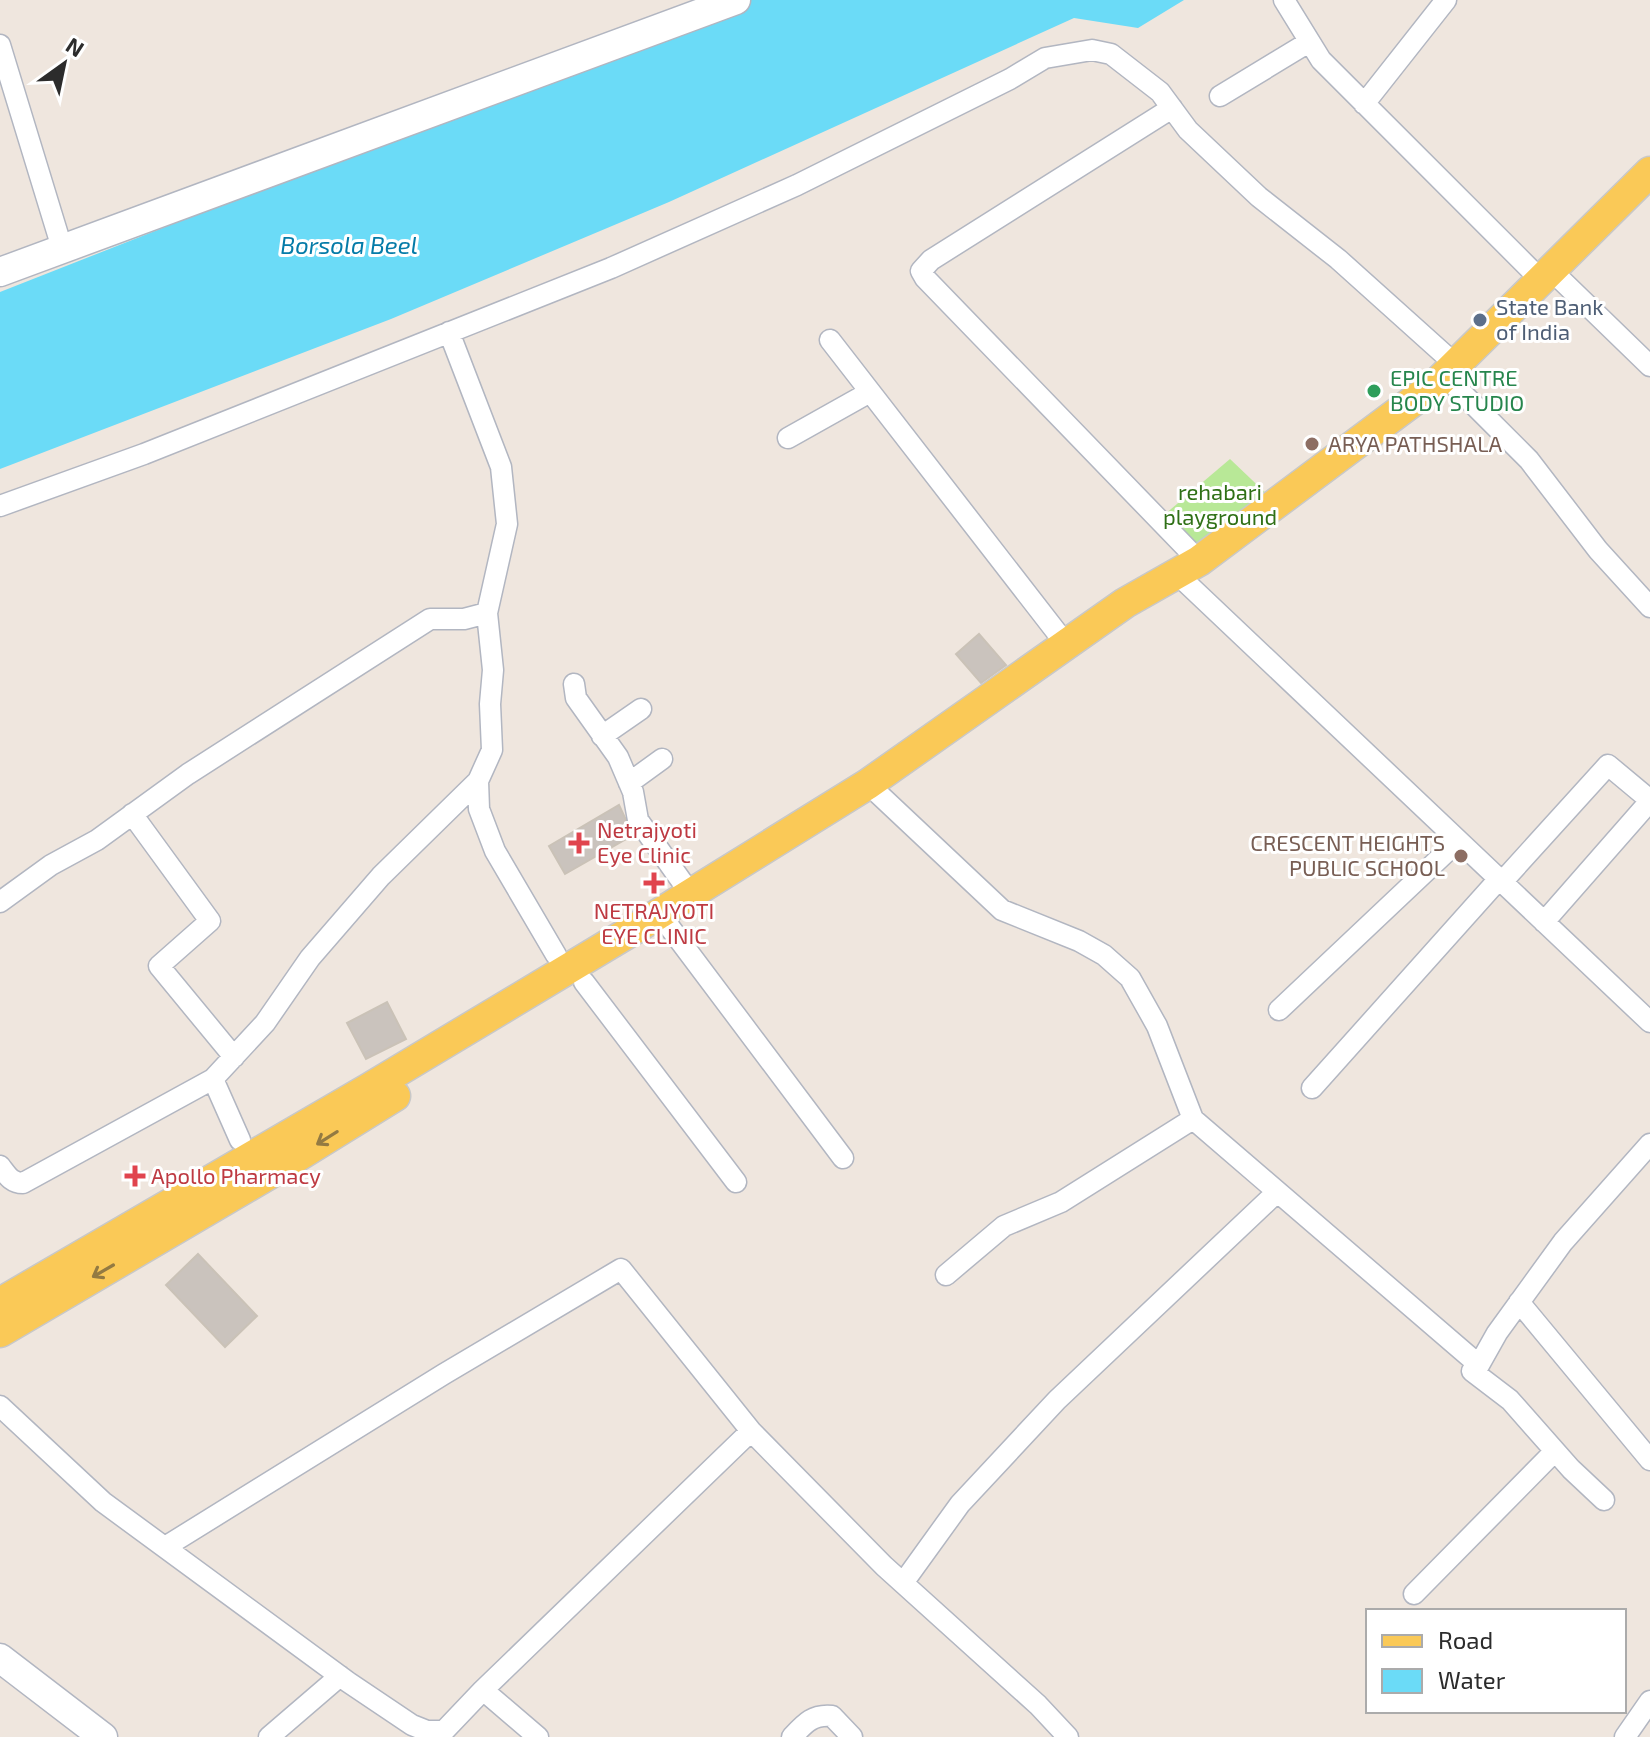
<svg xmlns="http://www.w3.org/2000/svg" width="1650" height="1737" font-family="'Exo 2',sans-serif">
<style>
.green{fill:#b8e897}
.water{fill:#6bdbf7}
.building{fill:#cac3bd;stroke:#cac2b7;stroke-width:2}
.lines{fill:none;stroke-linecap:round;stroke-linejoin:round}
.street-casing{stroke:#b2b6c1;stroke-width:23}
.secondary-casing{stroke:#b2b6c1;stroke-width:31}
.primary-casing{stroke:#c8c8c8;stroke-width:33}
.street{stroke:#fff;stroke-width:20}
.secondary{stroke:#fff;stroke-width:28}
.primary{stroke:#fac957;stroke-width:30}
.oneway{stroke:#937a42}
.service-dot{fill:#5c6f8a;stroke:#fff;stroke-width:3}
.leisure-dot{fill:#2e9e5b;stroke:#fff;stroke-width:3}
.education-dot{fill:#8d6e63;stroke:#fff;stroke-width:3}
.health-dot{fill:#e0444e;stroke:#fff;stroke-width:3}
.labels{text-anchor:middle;stroke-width:6;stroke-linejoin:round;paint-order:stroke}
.service-label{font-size:22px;fill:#4e5e75;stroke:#fff;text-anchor:start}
.leisure-label{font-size:22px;fill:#27864d;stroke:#fff;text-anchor:start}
.education-label{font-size:22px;fill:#785e54;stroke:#fff;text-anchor:start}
.park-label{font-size:22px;fill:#2f7016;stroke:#fff}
.health-label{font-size:22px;fill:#be3a42;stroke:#fff;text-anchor:start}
.water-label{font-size:24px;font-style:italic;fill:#047ba8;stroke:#fff}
</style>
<rect width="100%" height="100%" fill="#efe6de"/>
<path class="green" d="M1230,459l42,40 -71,55 -37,-39z"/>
<path class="water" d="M742,0h442l-46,28 -64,-10 -405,184 -278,117 -391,150v-177z"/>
<path class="building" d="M979,634l27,31 -25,18 -25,-29z
M619,805l14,30 -68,39 -16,-28z
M387,1002l19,37 -40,20 -19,-36z
M198,1254l59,62 -32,31 -59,-62z"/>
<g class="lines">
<g class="street-casing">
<path id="street" d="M1284,0l37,60 220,220
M0,45l62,203
M1220,96l89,-54
M1364,104l82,-104
M1172,108l-241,152 -10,11 4,7 274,283
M1551,270l99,96
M449,332l52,135 6,57 -20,89
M830,340l235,303
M1444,375l85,85 69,90 52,57
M788,438l82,-46
M0,506l144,-52 467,-186 186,-83 213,-106 35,-21 47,-8 19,4 49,38 28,38 71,67 79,62 118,106
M1177,574l473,448
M574,684l2,14 42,59 15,35 5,28 52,73
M602,736l39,-27
M629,783l33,-24
M868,784l134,126 77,31 25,14 26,23 27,48 36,93 286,246
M132,814l78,107 -51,45 75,91
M1502,882l106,-117 42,35
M0,902l51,-37 46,-25 91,-66 242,-155h34l23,-6 6,57 -3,34 2,46 -14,31 1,28 16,42 61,104
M659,913l184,245
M1544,922l106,-121
M584,982l152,200
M1279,1010l179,-169
M213,1079l52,-56 45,-65 71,-82 97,-95
M1312,1088l187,-209
M0,1166c7,9 11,17 23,17l190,-104 27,61
M946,1275l58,-49 57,-24 132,-83
M1519,1302l131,158
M0,1406l103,96 245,180 64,43 15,6h17l39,-41 268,-259 133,135 154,139 30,32
M1604,1500l-33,-31 -61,-69 -38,-29 7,-6 18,-32 66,-91 87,-98
M165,1547l279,-173 177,-105 130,162
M903,1583l57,-79 97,-104 220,-208
M1414,1594l141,-143
M483,1690l55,47
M269,1737l71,-61
M792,1737c13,-14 21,-23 40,-21l20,21
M1625,1737l25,-36"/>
</g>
<g class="secondary-casing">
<path id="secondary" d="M0,272l736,-272
M0,1658l103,79"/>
</g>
<g class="primary-casing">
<path id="primary" d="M0,1303l368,-214 268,-161 232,-144 257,-181 74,-42 237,-177 214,-212
M0,1332l269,-158 126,-78"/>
</g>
<use href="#street" class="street"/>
<use href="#secondary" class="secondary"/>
<use href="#primary" class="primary"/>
</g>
<defs><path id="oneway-shaft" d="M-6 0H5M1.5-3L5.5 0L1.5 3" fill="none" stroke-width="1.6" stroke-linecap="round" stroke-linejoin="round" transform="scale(2)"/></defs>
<g class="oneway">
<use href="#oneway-shaft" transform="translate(327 1138) rotate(148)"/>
<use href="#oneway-shaft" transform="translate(103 1271) rotate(150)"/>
</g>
<circle class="service-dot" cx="1480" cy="320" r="8"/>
<circle class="leisure-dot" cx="1374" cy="391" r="8"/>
<g class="education-dot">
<circle cx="1312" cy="444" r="8"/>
<circle cx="1461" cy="856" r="8"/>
</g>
<g class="health-dot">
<path d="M575 831h8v8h8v8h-8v8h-8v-8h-8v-8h8z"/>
<path d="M650 871h8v8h8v8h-8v8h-8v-8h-8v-8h8z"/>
<path d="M131 1164h8v8h8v8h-8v8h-8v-8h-8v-8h8z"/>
</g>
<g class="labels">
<g class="service-label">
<text x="1496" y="315">State Bank<tspan x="1496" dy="25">of India</tspan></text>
</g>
<g class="leisure-label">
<text x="1390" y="386">EPIC CENTRE<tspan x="1390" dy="25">BODY STUDIO</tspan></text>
</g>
<g class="education-label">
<text x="1328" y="452">ARYA PATHSHALA</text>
<text x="1445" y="851" text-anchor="end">CRESCENT HEIGHTS<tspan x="1445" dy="25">PUBLIC SCHOOL</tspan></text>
</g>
<g class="park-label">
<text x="1220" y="500">rehabari<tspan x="1220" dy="25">playground</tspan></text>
</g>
<g class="health-label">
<text x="597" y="838">Netrajyoti<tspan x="597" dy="25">Eye Clinic</tspan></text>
<text x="654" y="919" text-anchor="middle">NETRAJYOTI<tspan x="654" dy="25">EYE CLINIC</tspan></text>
<text x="151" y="1184">Apollo Pharmacy</text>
</g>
<g class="water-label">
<text x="349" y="254">Borsola Beel</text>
</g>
</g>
<rect x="1366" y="1609" width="260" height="104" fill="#ffffff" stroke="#ababab" stroke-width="2"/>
<rect x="1382" y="1635" width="40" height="12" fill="#fac957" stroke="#ababab" stroke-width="2"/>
<text x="1438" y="1649" font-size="24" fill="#2c2c2c">Road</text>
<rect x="1382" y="1669" width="40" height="24" fill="#6bdbf7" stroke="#ababab" stroke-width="2"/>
<text x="1438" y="1689" font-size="24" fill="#2c2c2c">Water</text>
<g transform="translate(64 64) rotate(33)" stroke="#ffffff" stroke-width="6" paint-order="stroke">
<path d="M0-6L14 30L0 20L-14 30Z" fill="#2c2c2c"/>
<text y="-12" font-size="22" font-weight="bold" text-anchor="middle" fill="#2c2c2c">N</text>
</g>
</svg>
